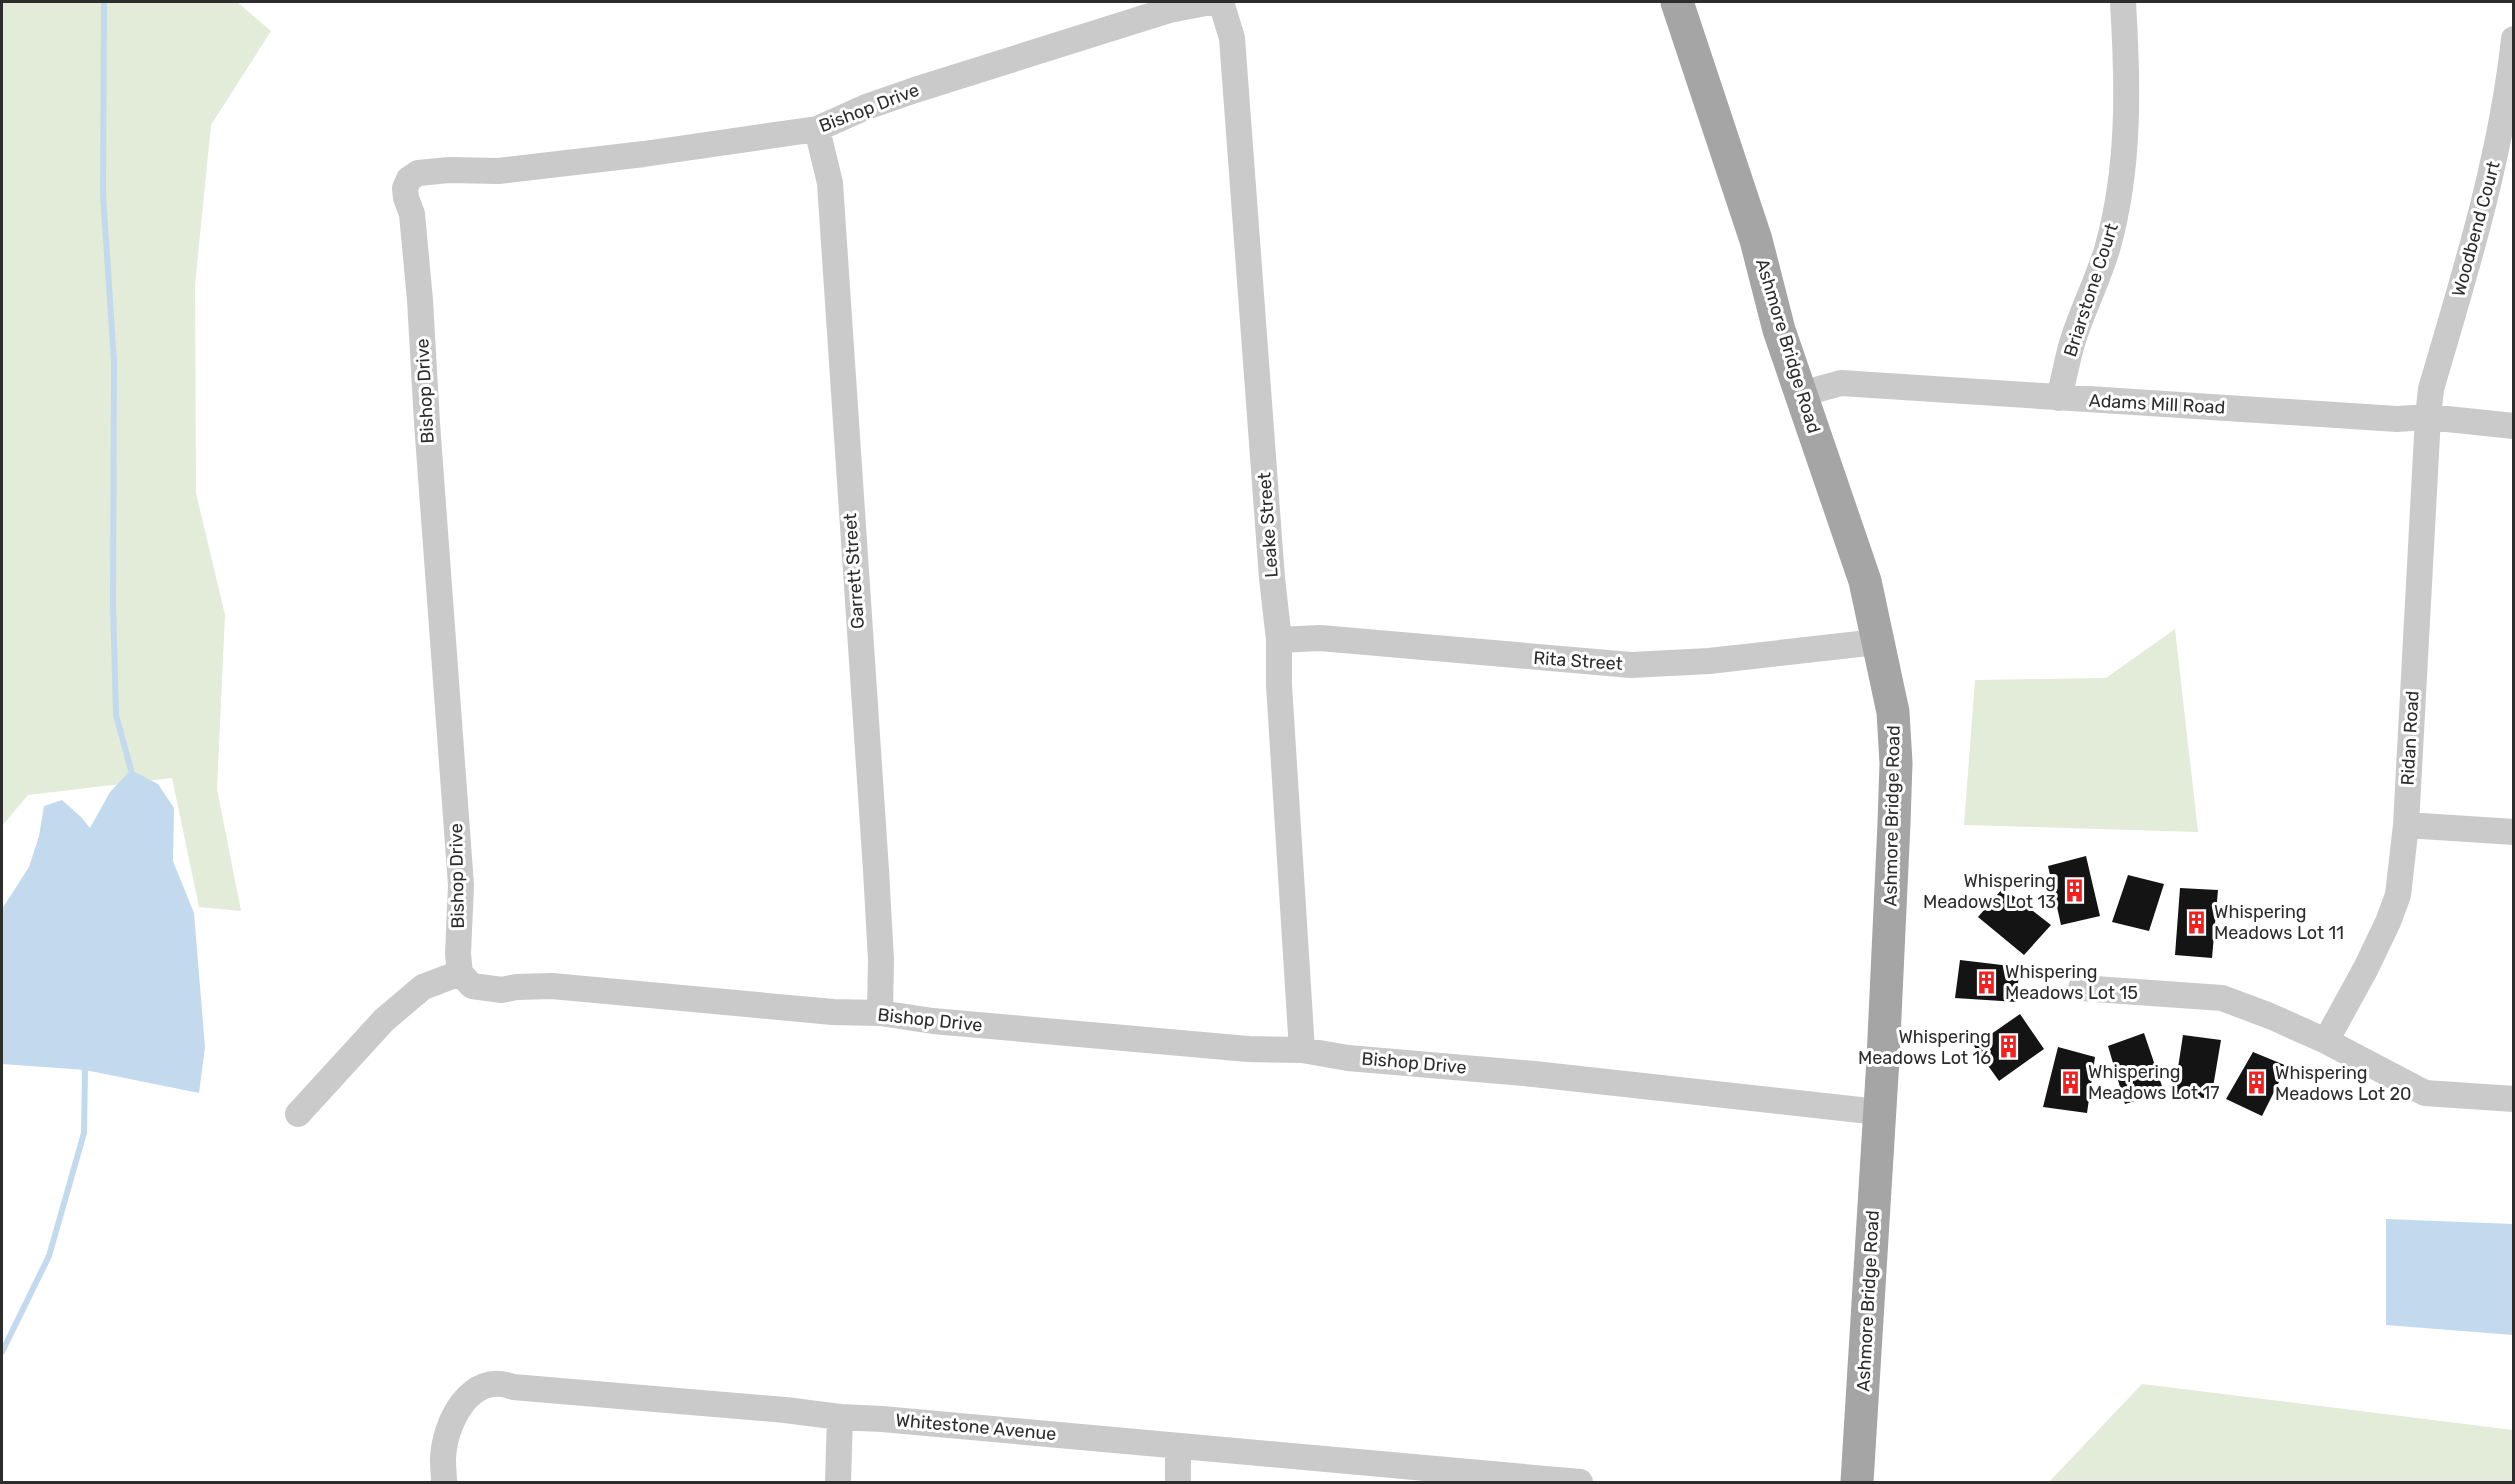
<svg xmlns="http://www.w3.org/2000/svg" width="2515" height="1484" viewBox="0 0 2515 1484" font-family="Rubik,sans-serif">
	<rect width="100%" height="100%" fill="#fff"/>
	<!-- green -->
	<path fill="#e2ecd9" d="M2,2H237L271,31L211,125L195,285L196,493L225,615L217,789L241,911L199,907L172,778L28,795L2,826Z
		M2175,629L2198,832L1964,825L1975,680L2106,678Z
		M2142,1384L2513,1430V1482H2049Z"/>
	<!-- water -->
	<path fill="#c3daee" d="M131,770L158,784L174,808L173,861L194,913L205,1047L199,1093L85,1070L2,1064V909L29,867L39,836L44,806L62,800L81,817L90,828L110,792Z
		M2386,1219L2513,1224V1335L2386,1325Z"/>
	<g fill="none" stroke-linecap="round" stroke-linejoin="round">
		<!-- stream -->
		<path stroke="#c3daee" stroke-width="6" d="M104,2L103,194L114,362L113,603L116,715L131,770
			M2,1352L49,1256L84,1133L85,1070"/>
	</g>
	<!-- building -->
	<path fill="#141414" d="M2086,856L2100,916L2061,925L2048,866Z
		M2128,875L2164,884L2149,931L2112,922Z
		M2003,888L2051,925L2024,955L1978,917Z
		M2180,888L2218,890L2212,958L2175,955Z
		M1960,960L2019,967L2017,1002L1955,998Z
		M2020,1014L2044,1049L1999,1081L1974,1046Z
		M2144,1033L2164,1092L2125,1104L2108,1046Z
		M2183,1035L2221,1040L2211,1099L2174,1094Z
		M2058,1047L2095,1057L2087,1113L2043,1107Z
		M2253,1052L2287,1066L2262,1116L2226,1099Z"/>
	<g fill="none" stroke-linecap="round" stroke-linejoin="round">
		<!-- minor -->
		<path stroke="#cacaca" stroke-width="26" d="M1211,2L1169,10L915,90L866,107L817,129L644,154L498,171L449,170L418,173L409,179L405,188L406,198L412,214L420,300L427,423L461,885L458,954L460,973L472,986L502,990L516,987L552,986L833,1012L880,1013L933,1021L1248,1049L1302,1050L1348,1058L1534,1074L1878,1112
			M1221,2L1232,38L1272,578L1279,640V685L1302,1050
			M817,129L830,183L876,870L881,960L880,1013
			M1801,394L1841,383L2397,419L2428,417L2514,426
			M2059,398C2064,379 2067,359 2073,340C2083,308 2099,278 2108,246C2130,166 2128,84 2123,2
			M1279,640L1320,638L1631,665L1709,661L1877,642
			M2406,825L2514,832
			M2081,988L2222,998L2270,1016L2326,1041L2425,1093L2514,1099
			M2326,1041L2366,968L2388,922L2398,895L2406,825L2428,417L2431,389C2465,273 2501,159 2514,39
			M298,1114L384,1020L423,987L460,973
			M444,1482C444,1475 443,1467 443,1459C444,1424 470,1370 513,1387L785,1410L840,1417L882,1419L1580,1482
			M838,1482L840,1417
			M1178,1482V1447"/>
		<!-- major -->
		<path stroke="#a5a5a5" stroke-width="33" d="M1677,2L1756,240L1779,330L1865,581L1893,712L1896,763L1894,823L1883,1059L1857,1482"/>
	</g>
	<!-- icons -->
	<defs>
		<symbol id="building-bare" viewBox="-9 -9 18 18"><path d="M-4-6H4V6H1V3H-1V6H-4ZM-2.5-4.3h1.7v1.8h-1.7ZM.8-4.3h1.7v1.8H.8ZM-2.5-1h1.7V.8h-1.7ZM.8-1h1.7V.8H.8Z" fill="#f32020" stroke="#fff" stroke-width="2.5" paint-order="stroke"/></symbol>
	</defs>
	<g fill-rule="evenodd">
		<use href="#building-bare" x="2058" y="874" width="33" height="33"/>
		<use href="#building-bare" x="2180" y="906" width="33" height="33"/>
		<use href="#building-bare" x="1970" y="966" width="33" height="33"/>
		<use href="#building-bare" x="1992" y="1030" width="33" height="33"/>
		<use href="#building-bare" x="2054" y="1066" width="33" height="33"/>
		<use href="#building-bare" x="2240" y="1066" width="33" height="33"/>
	</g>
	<g text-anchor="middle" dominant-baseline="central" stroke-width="6" stroke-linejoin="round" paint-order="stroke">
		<!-- street labels -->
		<g font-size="18" fill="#2d2d2d" stroke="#fff">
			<text transform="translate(869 108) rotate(-21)">Bishop Drive</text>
			<text transform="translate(2476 229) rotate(-75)">Woodbend Court</text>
			<text transform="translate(2091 290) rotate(-72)">Briarstone Court</text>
			<text transform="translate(1788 346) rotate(73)">Ashmore Bridge Road</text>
			<text transform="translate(425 391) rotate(-93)">Bishop Drive</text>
			<text transform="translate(2157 404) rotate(3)">Adams Mill Road</text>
			<text transform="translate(1268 525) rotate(-94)">Leake Street</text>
			<text transform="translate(854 571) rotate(-94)">Garrett Street</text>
			<text transform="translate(1578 661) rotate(4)">Rita Street</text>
			<text transform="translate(2410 738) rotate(-87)">Ridan Road</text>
			<text transform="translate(1892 816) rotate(-89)">Ashmore Bridge Road</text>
			<text transform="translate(457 876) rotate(-91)">Bishop Drive</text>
			<text transform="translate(930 1020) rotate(6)">Bishop Drive</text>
			<text transform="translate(1414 1063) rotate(5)">Bishop Drive</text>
			<text transform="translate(1868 1301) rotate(-87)">Ashmore Bridge Road</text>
			<text transform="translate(976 1427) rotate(5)">Whitestone Avenue</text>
		</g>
		<!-- poi labels -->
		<g font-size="18" fill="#2d2d2d" stroke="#fff" text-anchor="start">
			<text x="2056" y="881" text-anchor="end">Whispering<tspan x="2056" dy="21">Meadows Lot 13</tspan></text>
			<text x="2214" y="912">Whispering<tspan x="2214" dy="21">Meadows Lot 11</tspan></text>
			<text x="2005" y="972">Whispering<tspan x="2005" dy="21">Meadows Lot 15</tspan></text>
			<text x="1991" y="1037" text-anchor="end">Whispering<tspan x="1991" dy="21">Meadows Lot 16</tspan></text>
			<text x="2088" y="1072">Whispering<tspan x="2088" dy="21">Meadows Lot 17</tspan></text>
			<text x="2275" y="1073">Whispering<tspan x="2275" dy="21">Meadows Lot 20</tspan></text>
		</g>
	</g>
	<!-- border -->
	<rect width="2515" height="1484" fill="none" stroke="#2d2d2d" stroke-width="6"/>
</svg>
